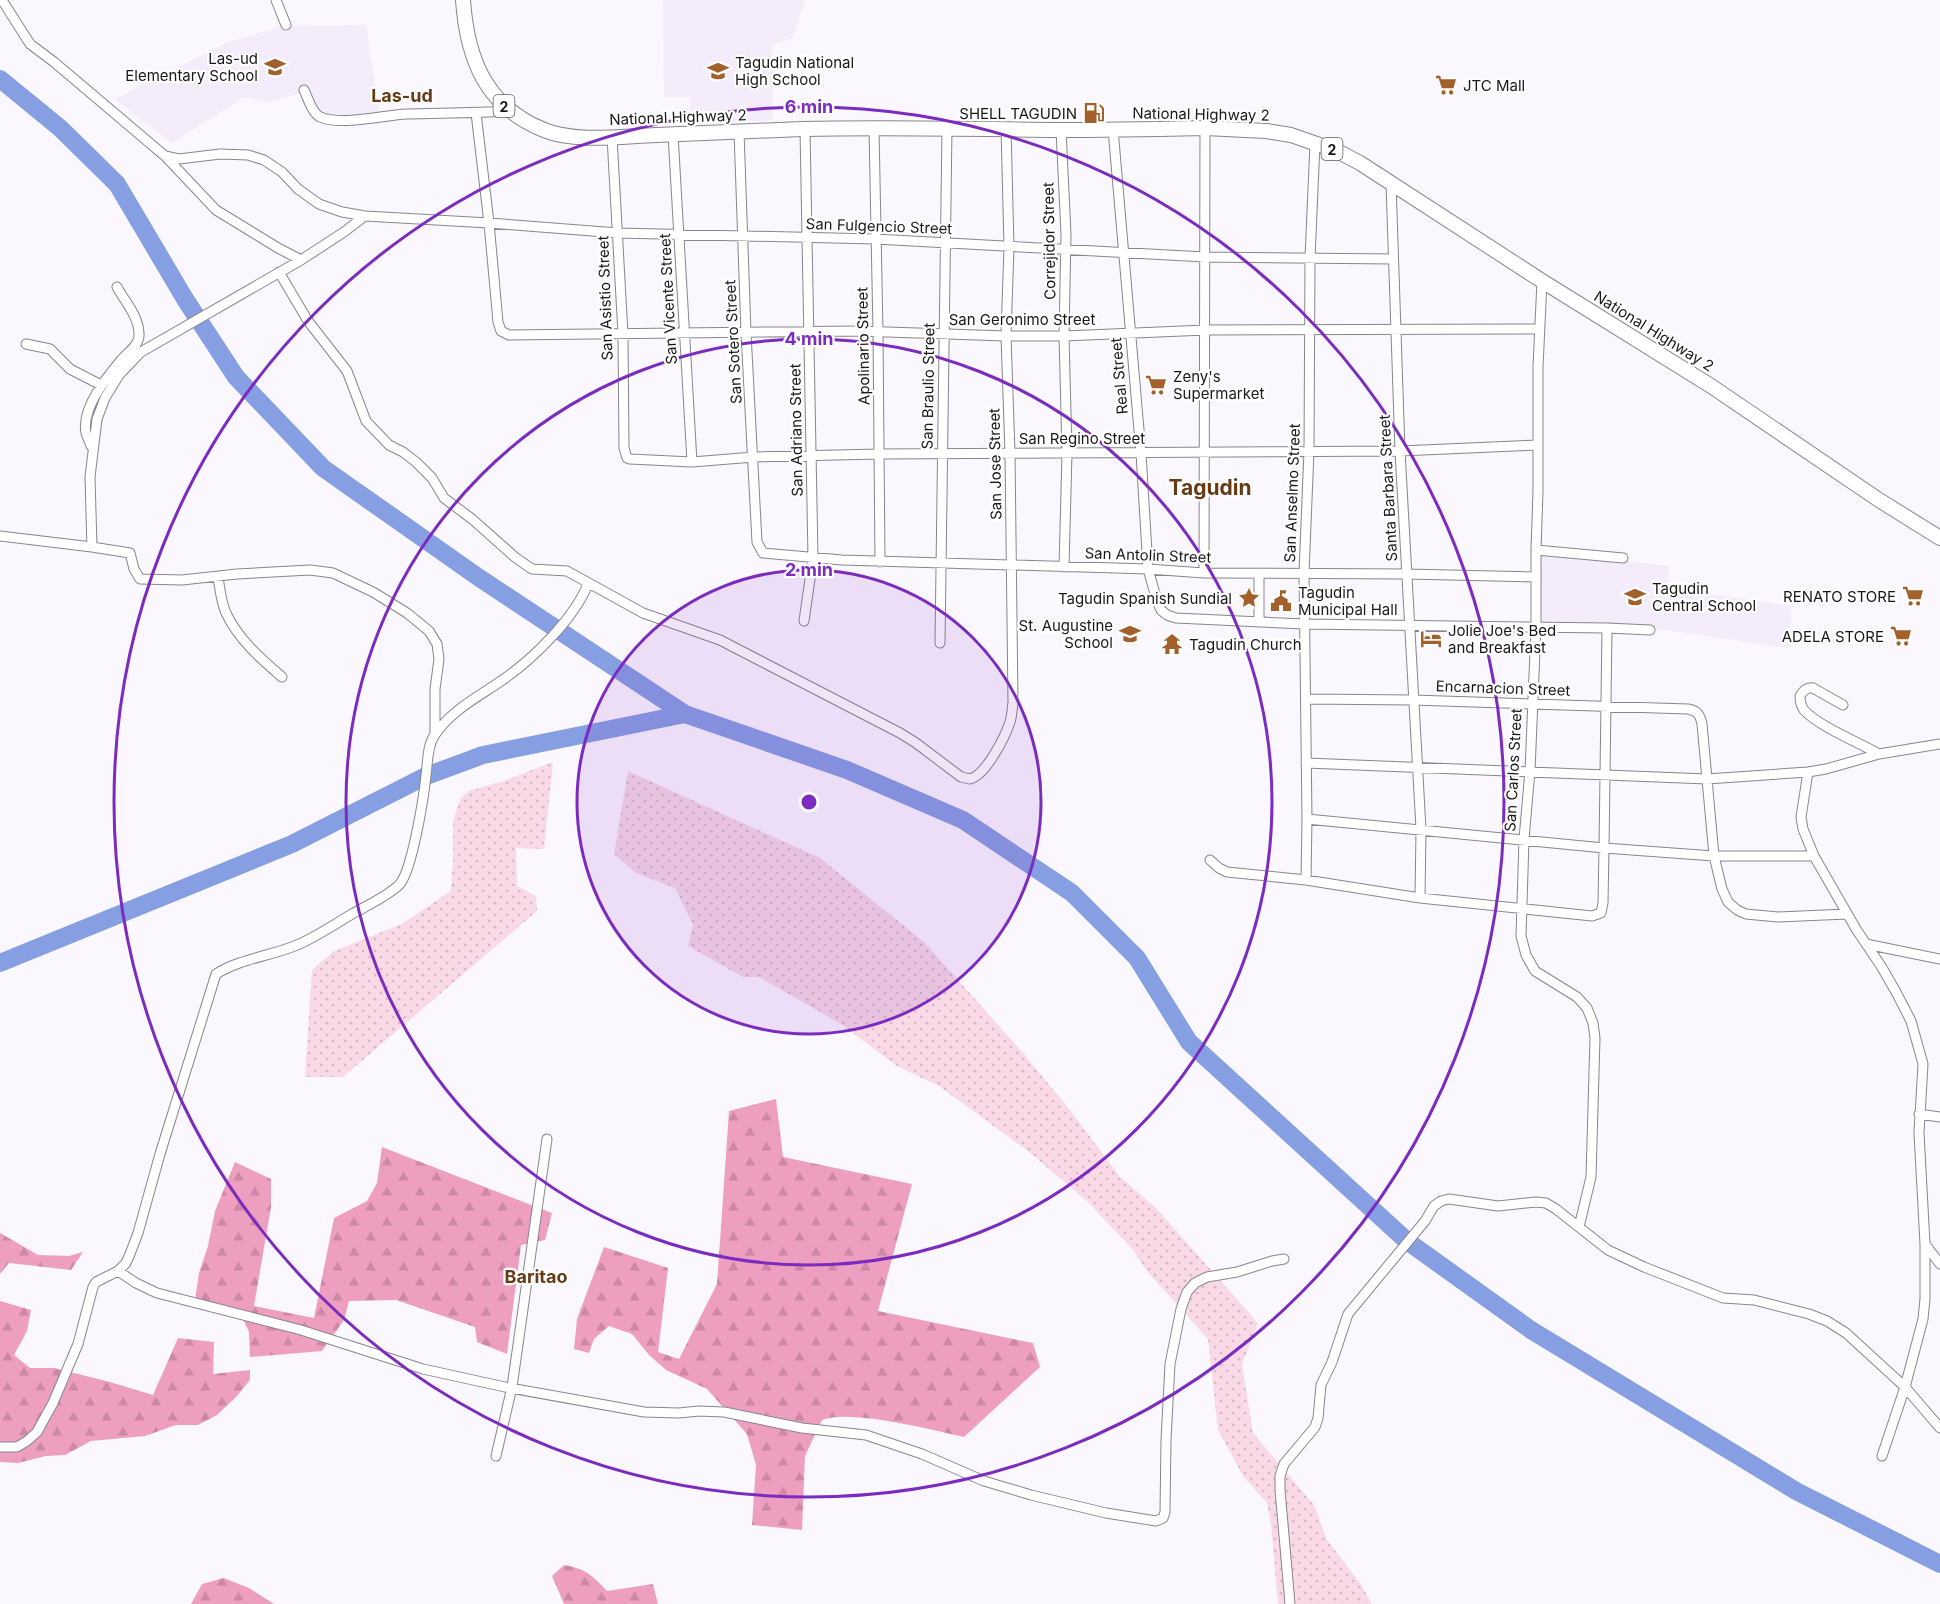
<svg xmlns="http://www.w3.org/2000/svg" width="1940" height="1604" viewBox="0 0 1940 1604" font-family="Inter,sans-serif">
	<defs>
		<pattern id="grass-dots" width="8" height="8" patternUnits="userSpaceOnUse" patternTransform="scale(1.5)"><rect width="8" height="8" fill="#f8d9e5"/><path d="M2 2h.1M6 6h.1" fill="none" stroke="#d4bac4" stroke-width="1.8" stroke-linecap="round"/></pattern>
		<pattern id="forest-firs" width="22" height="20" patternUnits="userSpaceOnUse" patternTransform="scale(1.5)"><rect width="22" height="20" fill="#ee9fc0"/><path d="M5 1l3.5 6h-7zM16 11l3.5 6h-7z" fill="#cc88a4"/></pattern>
	</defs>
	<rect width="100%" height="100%" fill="#fbf7fe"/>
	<!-- built -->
	<path fill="#f4ebfb" d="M663,0H805L793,38L772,45L773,120L691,125L690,97H664Z
		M366,25L379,113L348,117L317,115L307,91L269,102L245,97L171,143L115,99L226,43L282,26Z
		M1540,554L1574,555L1669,566L1668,588L1792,606L1789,648L1658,629L1539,623Z"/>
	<!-- grass -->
	<path fill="url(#grass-dots)" d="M553,762L544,849L516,848L517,886L536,896L537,911L343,1077H305L312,970L334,951L402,924L451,891L453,860V821L460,799L469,791L501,782Z
		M628,771L820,858L924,942L1017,1046L1070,1110L1120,1177L1156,1208L1258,1323L1242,1365L1253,1433L1314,1505L1327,1540L1360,1583L1372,1604H1278L1271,1524L1267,1503L1243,1476L1218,1430L1208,1339L1146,1270L1134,1251L1088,1202L1028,1151L939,1086L897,1066L841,1024L759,977H743L688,946L693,925L675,888L636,873L614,854Z"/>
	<!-- forest -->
	<path fill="url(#forest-firs)" d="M776,1099L783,1157L912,1184L878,1311L1033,1343L1040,1367L964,1437C931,1430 851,1409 822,1420L805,1456L802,1530L752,1525L756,1465L747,1434L707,1389L666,1370L649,1355L632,1334L609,1326L594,1339L589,1353L574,1349L577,1319L604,1247L668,1268L658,1352L679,1359L717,1284L729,1111Z
		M382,1147L552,1213L545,1240L521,1245L507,1354L477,1342L475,1327L396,1300L349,1301L344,1320L322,1351L250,1357L249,1332L242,1317L194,1307L199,1273L208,1246L215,1211L235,1162L271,1179V1207L254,1306L314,1318L334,1218L367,1201L377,1183Z
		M0,1233L38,1255L69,1256L83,1252L71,1270L9,1263L0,1274Z
		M0,1301L31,1310L27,1331L14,1355L30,1368H54L110,1382L153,1395L178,1338L214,1342L213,1374L250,1370V1380L236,1397L217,1415L198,1425H176L145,1436L91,1441L65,1455L46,1456L18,1463L0,1462Z
		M564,1565C586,1569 592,1575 607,1591L653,1584L658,1604H564L552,1576Z
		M224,1578L249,1588L274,1604H191L202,1584Z"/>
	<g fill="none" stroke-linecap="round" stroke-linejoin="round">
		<!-- river -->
		<path stroke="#869fe2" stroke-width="18" d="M0,79L60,128L117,184L185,299L236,377L323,468L478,577L685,714L847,770L963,820L1072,893L1137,958L1189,1042L1407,1241L1531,1330L1796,1491L1940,1564
			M0,963L292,844L426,776L483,755L685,714"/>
		<defs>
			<path id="minor" d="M2,0L30,44L54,62L165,156L179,159L220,154L248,155L264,160L282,172L298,189L319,204L342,212L365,216L489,223L618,233L875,239L1205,257L1393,259
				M276,0L286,25
				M304,90C308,98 312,113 320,117C341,126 384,115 407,114C441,113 475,113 508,111
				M476,113L489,223L498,322L501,331L509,335L858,331L1006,336H1064L1206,330L1539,329
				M874,129L878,332L880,562
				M1113,129L1141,453L1148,569L1157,601L1161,610L1167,615L1176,618L1304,624L1607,628L1650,630
				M1061,130L1066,234L1064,336L1067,453L1064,567
				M739,131L746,333L757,542L763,553L842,560L1148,569L1204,573L1407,574L1536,577
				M673,134L692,462
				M612,137L623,334L624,448L627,458L630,459L692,462L754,457L879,454L1400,451L1538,445
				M166,157L216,210L278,248L301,260
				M1391,183L1400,451L1421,829L1420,898
				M279,272L308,321L347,371L366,421L389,445L403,452L416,462L432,478L444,498L472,519L516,558L532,569L567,571L643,613L720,640L900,733L916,743L961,777L970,779C986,775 1005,737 1010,722C1012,716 1012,709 1013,703L1010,453L1006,336L1009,247L1006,128
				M1542,281L1538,367V491L1536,550V627L1530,771L1524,839L1521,936L1526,955L1535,971L1577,997L1587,1008L1593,1023L1595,1038L1591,1177L1579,1227
				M26,344L50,349L70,369L101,385
				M91,446C90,442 87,437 86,433C81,408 107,377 122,359C129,351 140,345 139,333C138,315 125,302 117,287
				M0,536L92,547L90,477L97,419L105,398L119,375L141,352L301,260L344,232L365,216
				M92,547L130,553L134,569L140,579L182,580L237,574L310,570L333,573L373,592L407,613L429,631L437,644L439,659L435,689V735
				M1536,550L1623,558
				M1204,573L1205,128
				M1259,573V622
				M218,577C220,589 221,602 226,613C238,639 261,659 282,677
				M804,621L813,558L805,129
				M940,643L947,128
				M1306,699L1413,700L1688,709C1698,711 1700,715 1702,724L1714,856L1722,889L1728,902L1737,910L1746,914L1778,917L1847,914
				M1843,705L1813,688C1807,687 1803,691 1800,696C1800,702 1801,706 1804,710C1818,726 1860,743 1879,754
				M1306,763L1707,779L1808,772L1826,769L1879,754L1940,744
				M1808,772L1801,817L1803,829L1814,856L1856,929L1881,966L1896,992L1911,1021L1923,1064L1919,1133L1925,1244V1299L1923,1319L1905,1387L1882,1456
				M1307,819L1604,848L1714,856H1814
				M1210,860L1219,868L1227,872L1306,880L1420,898L1592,916L1601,913L1603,903L1604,848L1607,628
				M1306,880L1307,819L1304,573L1309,451L1310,258L1315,143
				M1866,944L1940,959
				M1919,1114L1940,1117
				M1925,1244L1940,1264
				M118,1271L136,1283L157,1293L301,1330L423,1369L505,1387L644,1412L679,1413L699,1411L724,1412L802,1428L866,1435L922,1454L984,1481L1031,1495L1106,1513L1156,1521L1163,1518L1165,1512L1166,1440L1170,1364L1181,1309L1187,1292L1195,1283L1207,1277L1237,1272L1272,1261L1284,1259
				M0,1447H17L27,1441L37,1432L53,1403L78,1344L93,1287L96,1282L118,1271L126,1263L130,1254L138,1233L160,1154L216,974C239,959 271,956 297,945C316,937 335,924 352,914C368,905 386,897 399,885C412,872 424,796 426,775C428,762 427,747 434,736C450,711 478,697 501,681C532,660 574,619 588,584
				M496,1456L512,1387L547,1139
				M1290,1604L1280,1490V1476L1284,1464L1315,1427L1318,1418L1321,1385L1332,1362L1348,1314L1425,1221L1434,1206L1441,1201L1449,1199L1498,1206L1536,1202L1546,1203L1556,1209L1608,1250L1644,1267L1723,1298L1754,1300L1809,1314L1827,1321L1846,1333L1905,1387L1940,1428"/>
			<path id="highway" d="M463,0C467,59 486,107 544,130C575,143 623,136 656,135C705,133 753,131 802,129C888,127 974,129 1060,130C1109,130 1157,129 1205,128L1266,131L1291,135L1337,151L1360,163L1542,281L1711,386L1879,500L1940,538"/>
		</defs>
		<!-- minor casing -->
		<use href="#minor" stroke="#89858d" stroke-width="11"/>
		<!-- highway casing -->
		<use href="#highway" stroke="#89858d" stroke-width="16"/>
		<!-- minor -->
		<use href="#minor" stroke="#fff" stroke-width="9"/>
		<!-- highway -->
		<use href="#highway" stroke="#fff" stroke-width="14"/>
	</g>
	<!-- distance rings -->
	<circle cx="809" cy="802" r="232" fill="#7b2cbf" fill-opacity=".12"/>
	<g fill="none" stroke="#7b2cbf" stroke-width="3">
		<circle cx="809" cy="802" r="232"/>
		<circle cx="809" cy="802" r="463"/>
		<circle cx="809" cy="802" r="695"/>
	</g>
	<!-- icons -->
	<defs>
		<symbol id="school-bare" viewBox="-9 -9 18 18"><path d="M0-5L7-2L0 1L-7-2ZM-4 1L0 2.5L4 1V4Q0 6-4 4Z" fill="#a2612b" stroke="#fff" stroke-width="2.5" paint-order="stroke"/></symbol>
		<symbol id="supermarket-bare" viewBox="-9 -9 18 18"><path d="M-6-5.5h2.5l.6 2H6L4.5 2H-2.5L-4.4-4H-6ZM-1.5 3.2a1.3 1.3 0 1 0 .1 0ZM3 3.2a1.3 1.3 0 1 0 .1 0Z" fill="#a2612b" stroke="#fff" stroke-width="2.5" paint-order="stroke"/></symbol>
		<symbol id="fuel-bare" viewBox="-9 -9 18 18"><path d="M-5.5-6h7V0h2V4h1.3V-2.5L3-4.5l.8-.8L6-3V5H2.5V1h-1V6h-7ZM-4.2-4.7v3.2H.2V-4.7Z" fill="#a2612b" stroke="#fff" stroke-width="2.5" paint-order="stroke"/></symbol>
		<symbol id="sight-bare" viewBox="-9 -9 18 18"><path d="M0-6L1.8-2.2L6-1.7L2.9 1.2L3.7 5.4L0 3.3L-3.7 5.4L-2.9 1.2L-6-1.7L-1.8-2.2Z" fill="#a2612b" stroke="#fff" stroke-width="2.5" paint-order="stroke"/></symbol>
		<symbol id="civic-bare" viewBox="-9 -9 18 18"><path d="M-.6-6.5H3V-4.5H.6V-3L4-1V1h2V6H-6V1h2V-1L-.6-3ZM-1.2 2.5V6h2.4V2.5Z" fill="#a2612b" stroke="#fff" stroke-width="2.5" paint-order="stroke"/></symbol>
		<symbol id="hotel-bare" viewBox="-9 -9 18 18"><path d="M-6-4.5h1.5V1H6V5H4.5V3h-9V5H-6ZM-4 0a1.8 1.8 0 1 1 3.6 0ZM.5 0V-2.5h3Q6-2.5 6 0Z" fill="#a2612b" stroke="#fff" stroke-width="2.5" paint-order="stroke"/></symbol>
		<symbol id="temple-bare" viewBox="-9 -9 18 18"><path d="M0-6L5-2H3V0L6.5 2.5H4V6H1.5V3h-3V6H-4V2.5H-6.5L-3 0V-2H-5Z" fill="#a2612b" stroke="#fff" stroke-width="2.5" paint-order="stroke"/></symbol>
	</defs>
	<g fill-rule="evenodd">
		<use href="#school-bare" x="260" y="52" width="30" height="30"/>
		<use href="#school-bare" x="703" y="56" width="30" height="30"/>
		<use href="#supermarket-bare" x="1431" y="70" width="30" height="30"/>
		<use href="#fuel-bare" x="1079" y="98" width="30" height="30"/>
		<use href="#supermarket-bare" x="1141" y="370" width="30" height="30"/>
		<use href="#supermarket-bare" x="1898" y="581" width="30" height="30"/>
		<use href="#school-bare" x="1620" y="582" width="30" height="30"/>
		<use href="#sight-bare" x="1234" y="583" width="30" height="30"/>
		<use href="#civic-bare" x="1266" y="586" width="30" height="30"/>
		<use href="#school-bare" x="1115" y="619" width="30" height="30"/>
		<use href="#supermarket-bare" x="1886" y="621" width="30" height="30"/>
		<use href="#hotel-bare" x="1416" y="624" width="30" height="30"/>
		<use href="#temple-bare" x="1157" y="629" width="30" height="30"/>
	</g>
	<g text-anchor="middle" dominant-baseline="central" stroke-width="4.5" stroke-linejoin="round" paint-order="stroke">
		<!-- shield labels -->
		<g fill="#fff" stroke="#5e5d5f" stroke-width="1.5">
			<rect x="493.5" y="95" width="21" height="22" rx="4.5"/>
			<rect x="1321.5" y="138" width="21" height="22" rx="4.5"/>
		</g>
		<g font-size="14" font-weight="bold" fill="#19171a">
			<text x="504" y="106">2</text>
			<text x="1332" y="149">2</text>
		</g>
		<!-- poi labels -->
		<g font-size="15" fill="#19171a" stroke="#fff" text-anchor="start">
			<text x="258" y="58" text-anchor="end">Las-ud<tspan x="258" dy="17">Elementary School</tspan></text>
			<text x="735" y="62">Tagudin National<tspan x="735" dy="17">High School</tspan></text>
			<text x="1463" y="85">JTC Mall</text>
			<text x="1077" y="113" text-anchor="end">SHELL TAGUDIN</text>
			<text x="1173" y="376">Zeny's<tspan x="1173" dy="17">Supermarket</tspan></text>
			<text x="1652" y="588">Tagudin<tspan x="1652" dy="17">Central School</tspan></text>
			<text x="1298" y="592">Tagudin<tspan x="1298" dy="17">Municipal Hall</tspan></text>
			<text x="1896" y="596" text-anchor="end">RENATO STORE</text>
			<text x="1232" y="598" text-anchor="end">Tagudin Spanish Sundial</text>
			<text x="1113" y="625" text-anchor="end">St. Augustine<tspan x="1113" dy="17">School</tspan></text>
			<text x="1448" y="630">Jolie Joe's Bed<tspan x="1448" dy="17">and Breakfast</tspan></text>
			<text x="1884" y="636" text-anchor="end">ADELA STORE</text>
			<text x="1189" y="644">Tagudin Church</text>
		</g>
		<!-- street labels -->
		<g font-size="15" fill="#19171a" stroke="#fff">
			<text transform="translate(1201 114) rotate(1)">National Highway 2</text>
			<text transform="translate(678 117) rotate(-2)">National Highway 2</text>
			<text transform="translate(879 226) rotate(2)">San Fulgencio Street</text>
			<text transform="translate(1049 241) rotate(-91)">Correjidor Street</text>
			<text transform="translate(605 298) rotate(-92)">San Asistio Street</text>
			<text transform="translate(668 299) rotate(-93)">San Vicente Street</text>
			<text x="1022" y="319">San Geronimo Street</text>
			<text transform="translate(1654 331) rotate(32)">National Highway 2</text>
			<text transform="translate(733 342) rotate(-93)">San Sotero Street</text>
			<text transform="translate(863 346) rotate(-91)">Apolinario Street</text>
			<text transform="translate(1119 376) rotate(-95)">Real Street</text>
			<text transform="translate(928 386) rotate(-89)">San Braulio Street</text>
			<text transform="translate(796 430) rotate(-91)">San Adriano Street</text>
			<text x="1082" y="438">San Regino Street</text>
			<text transform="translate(995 464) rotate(-91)">San Jose Street</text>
			<text transform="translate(1388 488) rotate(-93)">Santa Barbara Street</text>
			<text transform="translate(1292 493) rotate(-88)">San Anselmo Street</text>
			<text transform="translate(1148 555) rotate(2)">San Antolin Street</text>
			<text transform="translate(1503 688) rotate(2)">Encarnacion Street</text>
			<text transform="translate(1513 770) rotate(-87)">San Carlos Street</text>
		</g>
		<!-- quarter labels -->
		<g font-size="18" font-weight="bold" fill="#663a15" stroke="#fff">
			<text x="402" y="95">Las-ud</text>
			<text x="536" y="1276">Baritao</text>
		</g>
		<!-- district labels -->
		<g font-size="21" font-weight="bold" fill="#663a15" stroke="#fff">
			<text x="1210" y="487">Tagudin</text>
		</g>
	</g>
	<circle cx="809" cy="802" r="9" fill="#7b2cbf" stroke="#fff" stroke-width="3"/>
	<g font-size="18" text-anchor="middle" font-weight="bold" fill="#7b2cbf" stroke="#fff" stroke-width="4.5" stroke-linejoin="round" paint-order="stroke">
		<text x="809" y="113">6 min</text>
		<text x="809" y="345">4 min</text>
		<text x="809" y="576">2 min</text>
	</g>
</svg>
